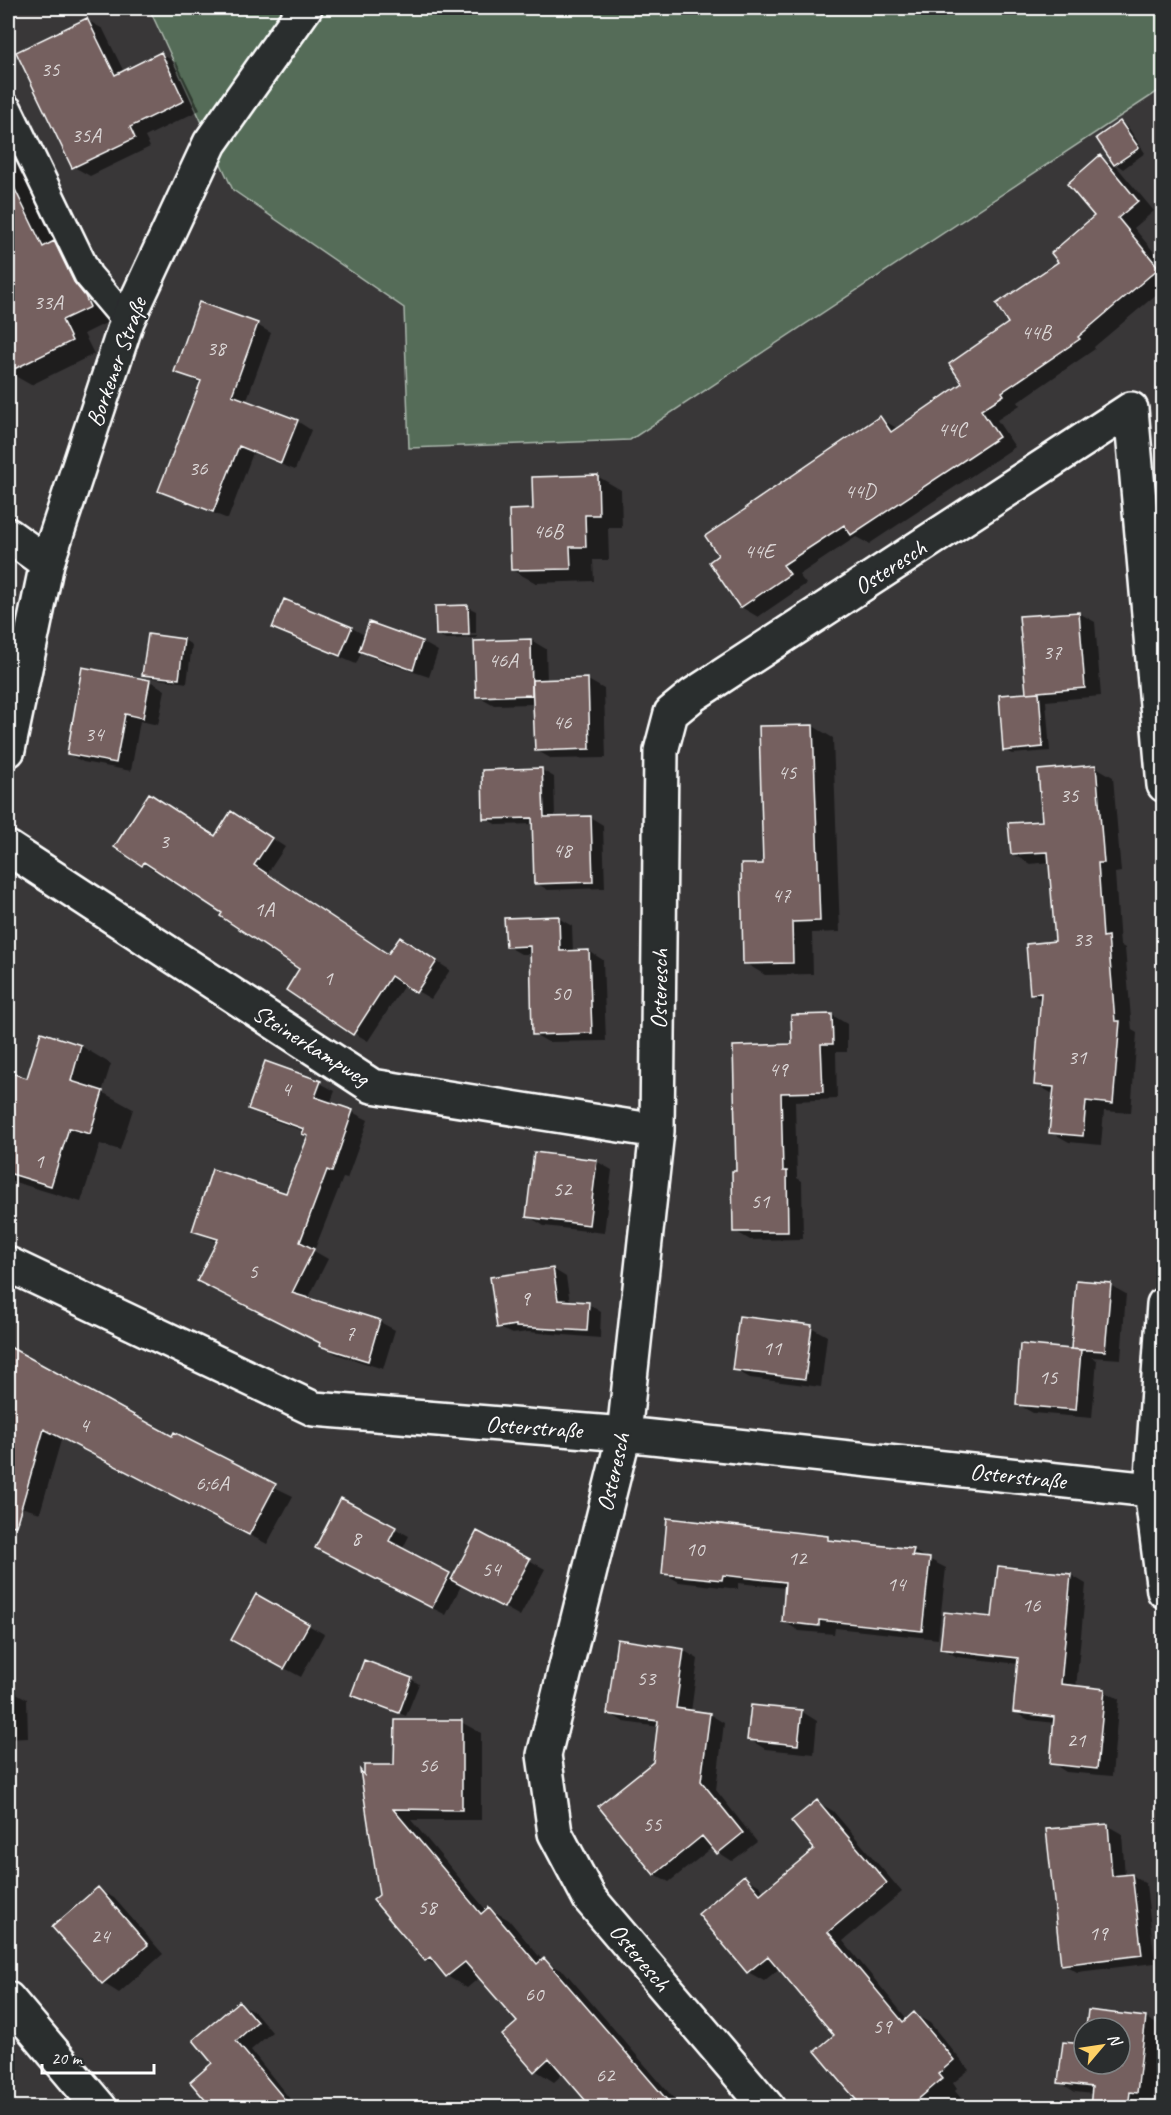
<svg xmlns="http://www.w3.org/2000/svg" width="1171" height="2115" viewBox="0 0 1171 2115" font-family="Caveat,sans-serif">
	<rect width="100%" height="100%" fill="#393738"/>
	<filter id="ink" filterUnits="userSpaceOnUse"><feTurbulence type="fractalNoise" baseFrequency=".0167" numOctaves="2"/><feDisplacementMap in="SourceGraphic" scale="12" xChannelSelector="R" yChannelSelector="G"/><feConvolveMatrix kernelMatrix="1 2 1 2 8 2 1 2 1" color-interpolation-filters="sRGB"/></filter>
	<g filter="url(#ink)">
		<!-- green -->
		<path fill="#556c58" stroke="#aab6ac" stroke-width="1.5" d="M149,8H1163V88L630,440L409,448L404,308L233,190Z"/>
		<!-- shadow -->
		<path fill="#0007" fill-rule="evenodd" d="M87,20L103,29L124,72L161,54L177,63L200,110L145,137L150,147L90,176L74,167Z
			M1120,123L1128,127L1145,153L1123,169L1116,164L1098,138Z
			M8,140L23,173L30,177L43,204L38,206L58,245L77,256L112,320L84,334L94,354L31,385L8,372Z
			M1100,157L1117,167L1154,211L1134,228L1164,264V288L1094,347L1095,349L1018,402L1020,405L997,420L1015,447L869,544L856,537L799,575L806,584L758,617L741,607L880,418L898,429L964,383L1096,217Z
			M257,325L271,333L246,402L297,421L311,430L295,470L253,453L228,519L174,498L160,490L201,384L176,371Z
			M597,476L621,490L622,528H608L609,560H593L594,581L536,583L512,570L534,511Z
			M285,601L352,628L366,636L422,642L438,651L429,677L377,660L362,651L356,664L290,636L274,627Z
			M468,607L476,611V633L443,634V637L477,636V638L446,639L438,635Z
			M1079,613L1095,622L1101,696L1046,701L1050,751L1012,754L1004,750L1031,694L1027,692Z
			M149,636L184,640L192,645L187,683L152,678L144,674Z
			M531,640L546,649L547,681L588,680L604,689L606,758L552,759L536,750L535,704L494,705L478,696Z
			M150,681L165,690L158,725L140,721L131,771L83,762L68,754Z
			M813,726L833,738L840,932L812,933L813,974L765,975L745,963L764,865Z
			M1096,767L1113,777L1121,872L1115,873L1120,945L1125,948L1132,1030L1137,1033L1131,1113L1104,1111L1101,1145L1069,1142L1051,1132L1055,1095L1035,1084L1042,1000L1031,993L1057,942L1050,862L1030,864L1012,854Z
			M542,770L554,777L555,818L590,817L603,825L605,888L548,890L536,883L534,824L497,825L485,818ZM541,775H544L545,825H542Z
			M245,821L285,847L267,874L389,956L414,947L450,970L431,999L405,984L368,1041L354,1033L301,969L224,913L158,869L156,872L116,846L216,837Z
			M558,918L572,926L573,952L589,951L603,960L606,1041L548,1042L534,1034L532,954H521L507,946Z
			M832,1015L847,1024V1052H836L837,1099L795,1101L797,1178L802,1181L803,1239L750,1240L735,1231L738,1173L793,1046Z
			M42,1034L81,1046L111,1064L102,1092L133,1109L120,1150L100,1144L81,1202L8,1180V1073L28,1080Z
			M320,1083L335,1091L330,1104L352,1112L368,1120L347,1179L343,1178L314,1251L328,1259L308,1299L380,1322L395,1330L383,1369L336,1354L321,1345L322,1343L218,1242L194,1231L287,1195L310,1137L304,1131L264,1117L249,1108Z
			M596,1161L612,1170L604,1233L544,1226L528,1216Z
			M553,1269L566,1277L570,1302L588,1304L601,1312L600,1338L528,1332L512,1334L498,1327Z
			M1110,1285L1126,1294L1121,1359L1091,1357L1097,1360L1092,1418L1033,1413L1017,1404L1078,1351L1072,1348Z
			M811,1327L827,1336L821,1387L750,1378L734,1369Z
			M8,1348L173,1438L293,1496L267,1544L62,1437L40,1513L8,1503Z
			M342,1500L409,1536L402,1550L454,1577L529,1560L545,1569L520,1616L462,1584L446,1615L331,1556Z
			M828,1538L836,1543L913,1551L946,1568L938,1639L835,1628L834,1634L799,1631L783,1621L786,1588L738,1583V1589L679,1582L663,1573Z
			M999,1567L1071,1575L1086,1584L1076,1688L1104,1691L1119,1699L1112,1776L1066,1772L1052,1763L1055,1723L1029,1720L1014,1712L1019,1664L957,1657L942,1648L994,1619Z
			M256,1596L324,1634L301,1677L249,1649Z
			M683,1650L698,1659L691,1712L709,1714L724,1723L716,1790L757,1842L732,1861L718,1852L713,1847L669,1882L655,1874L654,1763L659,1727L624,1722L609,1713Z
			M411,1679L419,1684L406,1716L352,1694Z
			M8,1690H11L27,1699L28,1738L8,1739Z
			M801,1711L817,1721L814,1754L765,1749L749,1739Z
			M461,1722L481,1733V1820H411L487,1911L490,1909L509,1920L543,1961L564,1971L682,2108H594L564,2073L554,2082L535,2070L519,2022L480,1977L467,1988L447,1976L441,1968L426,1960L381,1895L362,1773L366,1775L396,1767Z
			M817,1802L833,1811L902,1892L843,1941L908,2020L914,2014L930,2023L969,2070L953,2083L957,2089L955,2091L969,2108H865L836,2035L780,1968L764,1981L748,1972L744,1877L760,1886L764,1892L816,1849Z
			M1108,1826L1122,1834L1125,1876L1132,1875L1146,1884L1155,1963L1077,1972L1063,1964Z
			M98,1889L114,1898L163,1954L119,1993L103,1983L54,1928Z
			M239,2003L255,2012L272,2032L251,2050L297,2108H214V2064Z
			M1090,2012L1146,2018L1162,2027L1153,2101L1146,2100L1145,2108H1091L1093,2094L1075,2092L1059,2082L1084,2045V2064H1120V2028H1088Z"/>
		<!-- building -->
		<path fill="#74605e" stroke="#fff" stroke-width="1.5" d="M87,18L115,75L161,52L184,101L130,127L135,138L72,168L16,52Z
			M1120,121L1139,148L1114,165L1096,138Z
			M1100,155L1138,201L1118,218L1159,268L1078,337L1080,339L1002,392L1004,395L981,410L999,437L851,535L844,525L783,565L790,574L740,608L709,562L718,555L705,536L747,508L746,507L880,416L891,432L962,383L949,364L1008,323L996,304L1058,262L1051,253L1094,216L1067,184Z
			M8,175L43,247L54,241L74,282L85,296L90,307L62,320L72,341L8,372Z
			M199,302L258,323L232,395L298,420L281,463L239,446L213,512L158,491L201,381L174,372Z
			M598,475L599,515H585L586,547H570L571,569L511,570L509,510L533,509L532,477Z
			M284,599L352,627L340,656L272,628Z
			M468,605L469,635H436L435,606Z
			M1079,612L1085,688L1026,693L1019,616Z
			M369,622L422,641L413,670L359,651Z
			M148,634L184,639L179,679L142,675Z
			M531,639L532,695L476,697L474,641Z
			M82,667L150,680L143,718L125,714L116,763L67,754Z
			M588,678L590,749L535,751L532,680Z
			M1039,692L1043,747L1003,751L999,695Z
			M813,725L820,921L792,922L793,963L743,964L741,864H763L759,726Z
			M1096,765L1104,863H1098L1103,937L1108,936L1115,1021H1120L1113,1104L1086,1101L1083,1136L1049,1133L1054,1087L1034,1085L1041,993L1030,994L1026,944L1055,941L1048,852L1011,854L1008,823L1042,821L1038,770Z
			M542,768L544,817L591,816L593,882L534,884L532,818L483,819L482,770Z
			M149,793L215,836L231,811L272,838L254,865L388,954L400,937L437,961L416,993L391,976L353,1035L286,990L299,969L220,916L222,913L144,862L142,866L114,847Z
			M559,916L560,951L589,950L592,1033L532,1035L530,946L506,947L504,918Z
			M832,1014L833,1044H821L823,1092L781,1093L783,1171H787L788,1232H733L732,1171H736L733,1046L792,1044L791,1015Z
			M41,1032L81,1045L71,1081L103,1091L90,1134L69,1128L51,1186L8,1173V1072L27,1078Z
			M265,1061L321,1081L315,1097L353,1110L332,1172L327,1170L300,1242L314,1249L292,1293L380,1320L368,1361L319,1346L320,1343L197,1281L218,1239L192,1231L212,1169L286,1193L308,1136L302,1134L304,1129L248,1109Z
			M534,1152L597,1160L589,1225L526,1217Z
			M553,1268L558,1300L589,1302L587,1331L516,1327V1325L497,1328L490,1277Z
			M1076,1280L1111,1283L1105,1351L1071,1349Z
			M739,1316L812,1325L805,1379L732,1370Z
			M1020,1344L1081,1350L1076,1410L1016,1405Z
			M8,1346L172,1436L174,1432L276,1484L249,1535L44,1429L16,1526L8,1525Z
			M341,1498L396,1527L389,1541L450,1573L432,1608L315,1548Z
			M667,1518L828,1536V1540L914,1549L912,1556L930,1558L922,1631L819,1620V1626L782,1622L785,1582L723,1575L722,1580L662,1574Z
			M477,1531L530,1559L504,1608L451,1580Z
			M998,1566L1071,1574L1061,1684L1105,1689L1097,1769L1050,1764L1054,1717L1013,1712L1018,1658L940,1649L944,1612L992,1617Z
			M256,1594L309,1624L284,1669L231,1640Z
			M617,1639L684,1649L676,1708L710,1713L701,1781L743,1833L717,1854L702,1836L654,1875L598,1806L653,1762L658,1721L607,1714Z
			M364,1660L412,1678L399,1713L351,1695Z
			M751,1705L802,1710L798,1745L747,1740Z
			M395,1720H462V1810L393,1809L481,1914L489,1907L537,1964L544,1958L674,2108H592L549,2058L534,2072L502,2035L517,2022L465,1962L446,1977L430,1957L425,1961L373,1900L379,1895L360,1770L364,1775V1765H394Z
			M817,1800L887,1883L828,1932L903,2022L914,2012L954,2060L938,2074L942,2079L908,2108H863L815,2051L834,2035L768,1956L747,1973L698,1914L744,1875L760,1894L814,1849L791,1821Z
			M1108,1824L1112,1876L1132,1874L1142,1955L1061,1965L1046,1829Z
			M98,1887L148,1945L102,1984L52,1927Z
			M239,2001L257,2022L236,2041L292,2108H212L190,2082L212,2063L193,2040Z
			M1088,2010L1146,2017L1137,2093L1130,2092L1128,2108H1090L1092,2087L1058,2083L1063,2042L1084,2044V2064H1120V2028H1086Z"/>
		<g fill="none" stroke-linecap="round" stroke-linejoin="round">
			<defs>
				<path id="pedestrian" d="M8,109L88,275L127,321"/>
				<path id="minor" d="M8,535L47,563
					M8,750L47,563L127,321L210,143L305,8
					M8,848L372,1086L657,1131
					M8,1264L314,1409L624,1434L1151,1490L1164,1488
					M1164,1304L1151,1490L1164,1591
					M8,1999L100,2108
					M768,2108L590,1899L555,1833L544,1755L624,1434L657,1131L661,751L671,713L693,695L1131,409L1164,785"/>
			</defs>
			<!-- pedestrian casing -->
			<use href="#pedestrian" stroke="#fff" stroke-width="32"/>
			<!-- minor casing -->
			<use href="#minor" stroke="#fff" stroke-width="38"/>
			<!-- pedestrian -->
			<use href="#pedestrian" stroke="#2a2d2e" stroke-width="27"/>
			<!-- minor -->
			<use href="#minor" stroke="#2a2d2e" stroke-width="33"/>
		</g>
	</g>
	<g text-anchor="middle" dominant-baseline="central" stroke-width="4.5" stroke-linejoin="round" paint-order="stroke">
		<!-- number labels -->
		<g font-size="21" fill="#dcd7d7">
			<text x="50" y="69">35</text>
			<text x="86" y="135">35A</text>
			<text x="48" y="302">33A</text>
			<text x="1036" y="332">44B</text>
			<text x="216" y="348">38</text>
			<text x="952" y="429">44C</text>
			<text x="198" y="468">36</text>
			<text x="860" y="491">44D</text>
			<text x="548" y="531">46B</text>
			<text x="759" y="551">44E</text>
			<text x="1052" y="652">37</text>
			<text x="503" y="660">46A</text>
			<text x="562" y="722">46</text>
			<text x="94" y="734">34</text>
			<text x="787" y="772">45</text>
			<text x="1069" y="795">35</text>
			<text x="164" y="841">3</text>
			<text x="562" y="850">48</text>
			<text x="781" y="895">47</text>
			<text x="264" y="909">1A</text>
			<text x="1082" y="939">33</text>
			<text x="328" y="978">1</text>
			<text x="561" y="993">50</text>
			<text x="1077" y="1057">31</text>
			<text x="778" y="1069">49</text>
			<text x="286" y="1089">4</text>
			<text x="39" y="1161">1</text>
			<text x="562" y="1189">52</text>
			<text x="760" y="1201">51</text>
			<text x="253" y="1271">5</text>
			<text x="525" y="1298">9</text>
			<text x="350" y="1333">7</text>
			<text x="772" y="1348">11</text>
			<text x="1048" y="1377">15</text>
			<text x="84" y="1425">4</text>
			<text x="212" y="1483">6;6A</text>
			<text x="356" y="1538">8</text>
			<text x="695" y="1549">10</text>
			<text x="797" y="1558">12</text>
			<text x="491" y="1569">54</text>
			<text x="896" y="1584">14</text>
			<text x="1031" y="1605">16</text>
			<text x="646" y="1678">53</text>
			<text x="1076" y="1740">21</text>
			<text x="428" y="1765">56</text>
			<text x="652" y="1824">55</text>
			<text x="427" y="1907">58</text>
			<text x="1098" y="1933">19</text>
			<text x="100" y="1936">24</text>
			<text x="534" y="1994">60</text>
			<text x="882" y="2026">59</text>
			<text x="605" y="2075">62</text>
		</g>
		<!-- street labels -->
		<g font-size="24" fill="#fff" stroke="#2a2d2e">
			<text transform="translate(116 362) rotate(-70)">Borkener Straße</text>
			<text transform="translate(890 567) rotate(-33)">Osteresch</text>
			<text transform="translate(659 989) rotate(-89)">Osteresch</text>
			<text transform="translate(311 1045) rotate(32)">Steinerkampweg</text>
			<text transform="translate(534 1427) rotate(4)">Osterstraße</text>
			<text transform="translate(613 1472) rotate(-77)">Osteresch</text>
			<text transform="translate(1018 1476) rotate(6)">Osterstraße</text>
			<text transform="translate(640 1957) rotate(50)">Osteresch</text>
		</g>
	</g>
	<!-- margin -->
	<rect width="1171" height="2115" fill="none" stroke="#2a2d2e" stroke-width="30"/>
	<rect x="15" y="15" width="1141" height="2085" fill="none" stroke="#fff" stroke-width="2" filter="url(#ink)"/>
	<!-- north arrow -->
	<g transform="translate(1102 2046) rotate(61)"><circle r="28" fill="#2a2d2e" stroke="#7f8182" stroke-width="1.5"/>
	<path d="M0-4.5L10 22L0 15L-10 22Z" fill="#ffd166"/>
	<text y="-9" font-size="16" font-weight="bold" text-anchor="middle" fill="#ffffff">N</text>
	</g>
	<!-- scale -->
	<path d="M42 2064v9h112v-9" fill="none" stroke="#ffffff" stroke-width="3"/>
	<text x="51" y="2064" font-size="18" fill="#ffffff" stroke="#2a2d2e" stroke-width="4.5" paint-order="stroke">20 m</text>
</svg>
